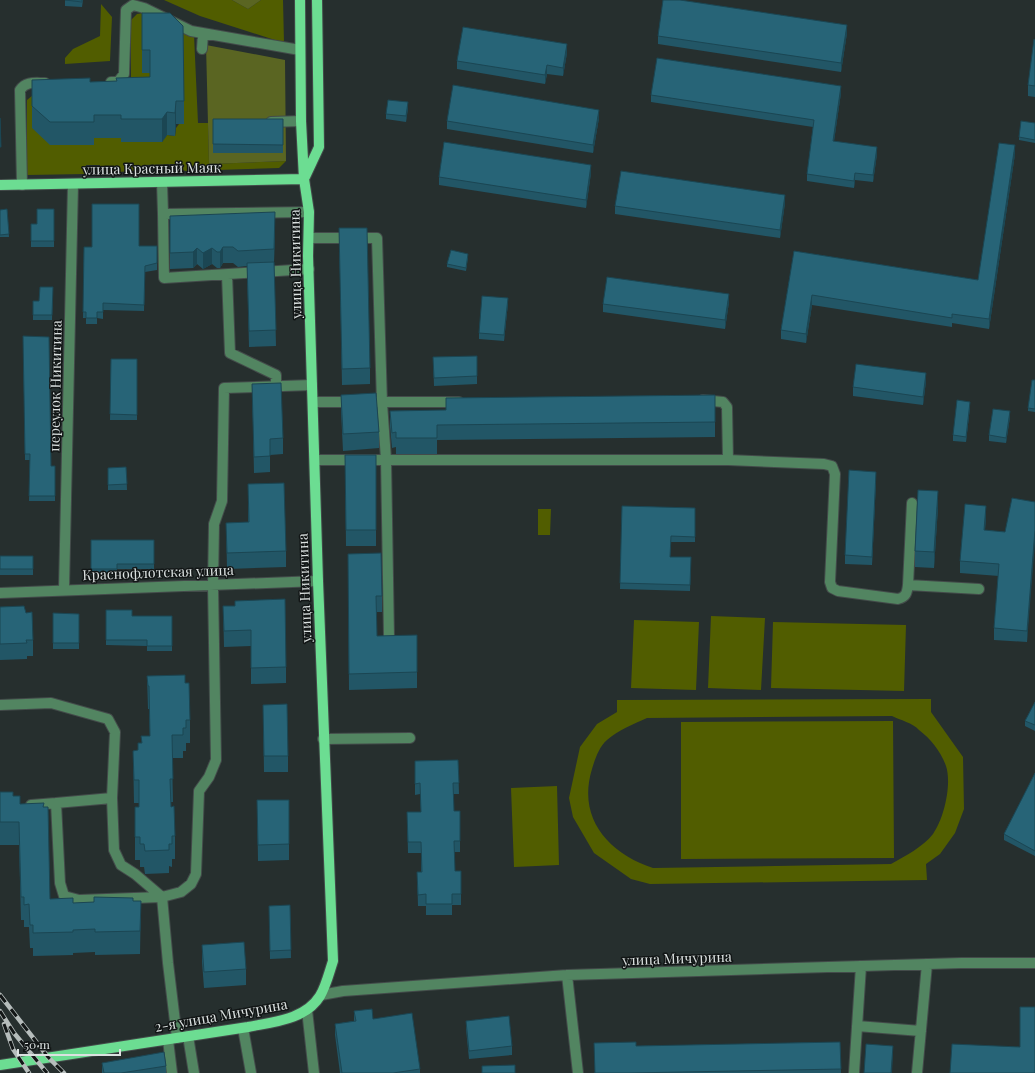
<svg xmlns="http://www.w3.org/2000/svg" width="1035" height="1073" viewBox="0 0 1035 1073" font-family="'Playfair Display',serif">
	<rect width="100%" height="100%" fill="#262f2e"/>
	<!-- green -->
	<path fill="#515d00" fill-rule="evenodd" d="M164,0H232L248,9L261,0H283L284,43L200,16Z
		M101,4L112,17L110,61L65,64V58L73,49L100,36Z
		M143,13L194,35L198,123H208L209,164L286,161L279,168L185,171L174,164L143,165L133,171L101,173L100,165H86V174L27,175V100L33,95L131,90V20L137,14ZM142,36L184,124H179L176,128L175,136L167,135L162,142H121V138H94L150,86V73H142Z
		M538,509H551L550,535H538Z
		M711,616L765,618L761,690L708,688Z
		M634,620L699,622L696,690L631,688Z
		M773,622L906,625L904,691L771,688Z
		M931,699V712L963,757L964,809L955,833L940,854L926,864L927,880L650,884L631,879L594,853L573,817L569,798L580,747L597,724L617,712V700ZM892,716C900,720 913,723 919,730C931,739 941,752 946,766C952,784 944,819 933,834C923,847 905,856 891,864L653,868C608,853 577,818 592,769C595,759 599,747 607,740C618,730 634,724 647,718Z
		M893,721L894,858L681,859V722Z
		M557,786L559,865L514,867L511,788Z"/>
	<!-- forest -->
	<path fill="#5a6522" d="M232,0H261L248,9Z
		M206,45L285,60L286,161L209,164Z"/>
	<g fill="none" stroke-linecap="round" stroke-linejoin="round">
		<defs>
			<path id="minor" d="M202,49L203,33
				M111,82H118L124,74L126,10L133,5L144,8L191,31L300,50
				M271,122L301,121
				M162,182L163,214L309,212
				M22,185L20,90C26,81 35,83 45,83
				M163,214L164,278L309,269
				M309,238H377L382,403L386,459L389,638
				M227,275L230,353L276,375V386
				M703,400L723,402L727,407L728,460
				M313,402H459
				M315,460H728L824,464L832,466L835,474L830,582L832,588L838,591L898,599C906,597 907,593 908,585L979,589
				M908,585L912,503
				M64,589L73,184
				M0,593L318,581
				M0,705L51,703L108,719L115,732L112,798L114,850L121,865L135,874L162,897
				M323,739L410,738
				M56,803L112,798
				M31,805L56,803L60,883L64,896L79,900L162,897L181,892L191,884L196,874L199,791L209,777L216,760L213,585L214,524L222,501L224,388L312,385
				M162,897L168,963L177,1038
				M567,975L578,1073
				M321,995L343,991L567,975L961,963H1035
				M307,1010L314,1073
				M857,1026L921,1031
				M243,1028L251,1073
				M188,1036L194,1073
				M168,1040L172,1073
				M854,1073L861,966
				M917,1073L927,964"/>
			<path id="major" d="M305,177L319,147L317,0
				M0,185L304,179
				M0,1065L248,1027C273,1022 305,1020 320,996C326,986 329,973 333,961L318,581L308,256L309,212L304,179L301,121L300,0"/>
		</defs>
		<!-- minor casing -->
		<use href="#minor" stroke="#434b4a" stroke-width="12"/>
		<!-- major casing -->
		<use href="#major" stroke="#434b4a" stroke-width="12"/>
		<!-- minor -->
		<use href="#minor" stroke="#528561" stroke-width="10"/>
		<!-- major -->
		<use href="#major" stroke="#6cdd92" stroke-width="10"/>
		<defs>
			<path id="rail" d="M0,995L48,1057L64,1073
				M0,1011L14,1033L47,1073
				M4,1024L13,1049L29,1073"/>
		</defs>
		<!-- rail casing -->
		<use href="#rail" stroke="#b6bdbc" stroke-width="4.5"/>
		<!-- rail -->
		<use href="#rail" stroke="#121616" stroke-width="3" stroke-dasharray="9" stroke-linecap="butt"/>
	</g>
	<!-- wall -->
	<path fill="#225666" d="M65,0H83L82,7L65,6Z
		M142,13L184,101V124H176L175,136L167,135L162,142H121V138H94V145H50L32,128V80L90,82L116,81L150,77V73H142Z
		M847,33L841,72L658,44V36Z
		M1035,40V97L1028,96V85Z
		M567,53L563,76L547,74L545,84L457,69V61Z
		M841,93L834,141L877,154L873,182L855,180L854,188L807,181V174L813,127L651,102V95Z
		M408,108L406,122L386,119V114Z
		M599,118L593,153L447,129V121Z
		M213,119H283V153H213Z
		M1035,123V143L1019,140V137Z
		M1015,154L989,329L952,323V327L812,305L806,343L781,339V330L794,251L978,280Z
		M591,173L586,208L439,185V177Z
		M785,203L780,238L615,214V206Z
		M7,209L9,237H0V210Z
		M54,209V247H31V224H37Z
		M170,216L275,228L274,262L276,346L249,347L247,266L238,267L233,263H223L220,268H217L212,264L203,269L197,264L193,268L170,269Z
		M339,228L370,368V384L342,385Z
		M157,246V270L145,272L144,311L103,310V319L97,318V324H86V318H83L84,247Z
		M468,257L466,271L447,267V264Z
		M53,287L52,320H33V301H39Z
		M729,302L725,329L603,312V304Z
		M508,303L504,341L479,339V333Z
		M23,336L51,466H55V501H29L30,460H25Z
		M433,357L477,376V384L434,386Z
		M111,359H137V420H110Z
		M1035,380V412L1028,411V408Z
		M926,381L923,405L853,396V387Z
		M252,384L283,438V454L270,455V472L254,473Z
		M341,395L379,432V448L343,451L341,411Z
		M715,395V437L437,440V454H396V447L392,448L390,426V411L446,410Z
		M970,407L966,442L953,441V435Z
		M1010,417L1006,443L989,441V435Z
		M345,455H376V546H346Z
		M126,467L127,490H108V468Z
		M876,480L872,565L845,564V555Z
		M248,484L286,551V567L227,569L226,523L248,522Z
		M1035,502L1027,642L994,640V628L999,576L960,573V561L986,517L985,530L1005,532Z
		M622,506L695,508V542H671L670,557H691L690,591L620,589Z
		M938,507L934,568L915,567V551Z
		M91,540H154V569H117V575H91Z
		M348,554L382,596V612H377V636L417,672V688L349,690Z
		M0,556H33V575H0Z
		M223,606H235L286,667V683L251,684V646L224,647Z
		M0,607L33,640V656H27V659L0,660Z
		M106,610L132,616H172V651H147V646L106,645Z
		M53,613L79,614V649H53Z
		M147,676L185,683L190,720V743H186V751H183V758H172L173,802H170L171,807L175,836V859H172V867L169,866V873L145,874L144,867H140V860H135V807H139V803H134L133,751L138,750L141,743L150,736L149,709H148Z
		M1035,702V731L1025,726V721Z
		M263,705L288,756V772H264Z
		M458,760L459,794H453L454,811H460V852H454L455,871H461V905H452V915H426V906H418L417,872H421V853H408L407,812H421L420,794L415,795V761Z
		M1035,773V856L1004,840V834Z
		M0,792L13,796L20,804L50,899L73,903L141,901L140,954L95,955V952L73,953V955L33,956V948H30L29,927H24V920H21L19,845H0Z
		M257,800L289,844V860L258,861Z
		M290,905L291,958L270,959L269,906Z
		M202,945L246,969V985L204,988L202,962Z
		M354,1011L373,1019L420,1069V1073H340L335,1035V1024L354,1021Z
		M466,1021L512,1046V1055L469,1059L466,1029Z
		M840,1042L841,1073H594L636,1046Z
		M102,1063L166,1066V1073H102Z"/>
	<!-- shaded-wall -->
	<path fill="#1b4653" d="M847,25V33L841,72V63Z
		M567,44V53L563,76V68Z
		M547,65V74L545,84V75Z
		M841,86V93L833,148V141Z
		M176,101V124L175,136V113Z
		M408,102V108L406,122V116Z
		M599,110V118L593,153V145Z
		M167,112V135L162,142V119Z
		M1015,145V154L989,329V319Z
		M877,147V154L873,182V175Z
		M591,165V173L586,208V200Z
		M855,173V180L854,188V181Z
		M785,195V203L780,238V230Z
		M275,212V228L274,265V249Z
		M223,247V263L220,268V252Z
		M197,248V264L193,268V252Z
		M212,248V264L203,269V253Z
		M729,294V302L725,329V320Z
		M812,295V305L806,343V334Z
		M508,298V303L504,341V335Z
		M926,373V381L923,405V397Z
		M970,402V407L966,442V437Z
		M1010,411V417L1006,443V438Z
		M876,472V480L872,565V557Z
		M938,491V507L934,568V552Z
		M986,506V517L984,541V530Z
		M1035,530V542L1027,642V631Z
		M893,1046V1054L892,1073H891Z"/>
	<!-- building -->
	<path fill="#276477" stroke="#1b4653" d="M65,0H82V2Z
		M663,0H680L847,25L841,63L658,36Z
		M142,13H170L183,26L184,101H176L175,113L167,112L162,119H121V115H94V122H50L32,106V80L90,78V82L117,81L116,78L150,77V50H142Z
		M463,27L567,44L563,68L547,65L545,75L457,61Z
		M1034,39L1035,40V86L1028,85Z
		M657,58L841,86L833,141L877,147L873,175L855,173L854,181L807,174L814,120L651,95Z
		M453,85L599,110L593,145L447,121Z
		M388,100L408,102L406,116L386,114Z
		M0,118L1,147H0Z
		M213,119H283V145L213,144Z
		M1021,121L1035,123V140L1019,137Z
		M444,142L591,165L586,200L439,177Z
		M999,143L1015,145L989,319L952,314V318L812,295L806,334L781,330L794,251L978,280Z
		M621,171L785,195L780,230L615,206Z
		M92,204H139V246H157V263L145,266L144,305L103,303V312H97V318H86V312H83L84,247H92Z
		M7,209L9,234L0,235V210Z
		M37,209H54V241H31V224H37Z
		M275,212L274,249L238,251L233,247H223L220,252H217L212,248L203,253L197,248L193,252L170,253V216Z
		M339,228H367L370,368L342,369Z
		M451,250L468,254L466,268L447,264Z
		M274,262L276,330L249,331L247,263Z
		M607,277L729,294L725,320L603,304Z
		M40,287H53L52,315H33V301H39Z
		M482,296L508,298L504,335L479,333Z
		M23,336L49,337L51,466H55V496H29L30,454H25Z
		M477,356V376L434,378L433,357Z
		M111,359H137V415L110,414Z
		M856,364L926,373L923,397L853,387Z
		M1032,380H1035V409L1028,408Z
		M281,383L283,438L270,439V456L254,457L252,384Z
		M376,393L379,432L343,434L341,395Z
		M715,395V422L437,425V438H396V432L392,433L390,411L446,410V398Z
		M957,400L970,402L966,437L953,435Z
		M993,409L1010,411L1006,438L989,435Z
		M345,455H376V530H346Z
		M126,467L127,484L108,485V468Z
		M849,470L876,472L872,557L845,555Z
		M284,483L286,551L227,553L226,523L249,522L248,484Z
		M918,490L938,491L934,552L915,551Z
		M1012,498L1035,502V530L1027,631L994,628L999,564L960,561L965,504L986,506L984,530L1005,532Z
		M622,506L695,508V537L671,536L670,557H691L690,585L620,583Z
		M91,540H154V564H117V569H91Z
		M381,553L382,596H376L377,636L417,635V672L349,674L348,554Z
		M0,556H33V569H0Z
		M285,599L286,667L251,668V630L224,631L223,606H235V601Z
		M24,606L26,613L32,612L33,640H26L27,643L0,644V607Z
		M106,610H132V616H172V646H147V640H106Z
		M53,613L79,614V643H53Z
		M185,675V683H189L190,720H186V728H183V735H172L173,779H170L171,807L174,806L175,836H172V844H169V850L145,851L144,844H140V837H135V807H139V780H134L133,751L138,750V743H142L141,736H150L149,686H148L147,676Z
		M1035,702V725L1025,721Z
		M287,704L288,756H264L263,705Z
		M458,760L459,783H453L454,811H460V841H454L455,871H461V894H452V904H426V894L418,895L417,872H422L421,842H408L407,812H421L420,783L415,784V761Z
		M1035,773V851L1004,834Z
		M0,792H13V796H20V804L44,803L43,807H48L50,899L73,898V903L94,902V897L133,898V901H141L140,931L95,932V929L73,930V932L33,933V925H30L29,904L24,905V897H21L19,822H0Z
		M257,800H289V844L258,845Z
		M290,905L291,950L270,951L269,906Z
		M244,942L246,969L204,972L202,945Z
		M1020,1007H1035V1073H950L952,1044L1020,1047Z
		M372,1009L373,1019L412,1013L420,1069L393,1073H342L335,1024L356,1021L354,1011Z
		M509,1016L512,1046L469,1051L466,1021Z
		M636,1042V1046L840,1042L841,1069L629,1073H595L594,1043Z
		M866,1044L893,1046L891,1073H864Z
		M164,1052L166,1066L121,1073H104L102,1063Z
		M515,1065V1073H482V1066Z"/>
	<g text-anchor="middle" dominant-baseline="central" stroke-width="3" stroke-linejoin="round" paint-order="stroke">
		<!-- street labels -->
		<g font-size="14" fill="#dbe1e0" stroke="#121616">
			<text transform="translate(152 168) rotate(-1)">улица Красный Маяк</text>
			<text transform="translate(295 264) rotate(-91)">улица Никитина</text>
			<text transform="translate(55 386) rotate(-89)">переулок Никитина</text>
			<text transform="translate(158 572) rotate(-2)">Краснофлотская улица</text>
			<text transform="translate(304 588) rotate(-92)">улица Никитина</text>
			<text transform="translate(677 958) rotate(-2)">улица Мичурина</text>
			<text transform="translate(221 1015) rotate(-10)">2-я улица Мичурина</text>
		</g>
	</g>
	<!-- scale -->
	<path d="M18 1049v6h102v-6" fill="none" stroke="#dbe1e0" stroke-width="2"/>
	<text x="24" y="1049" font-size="12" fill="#dbe1e0" stroke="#121616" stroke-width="3" paint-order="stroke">50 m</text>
</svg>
